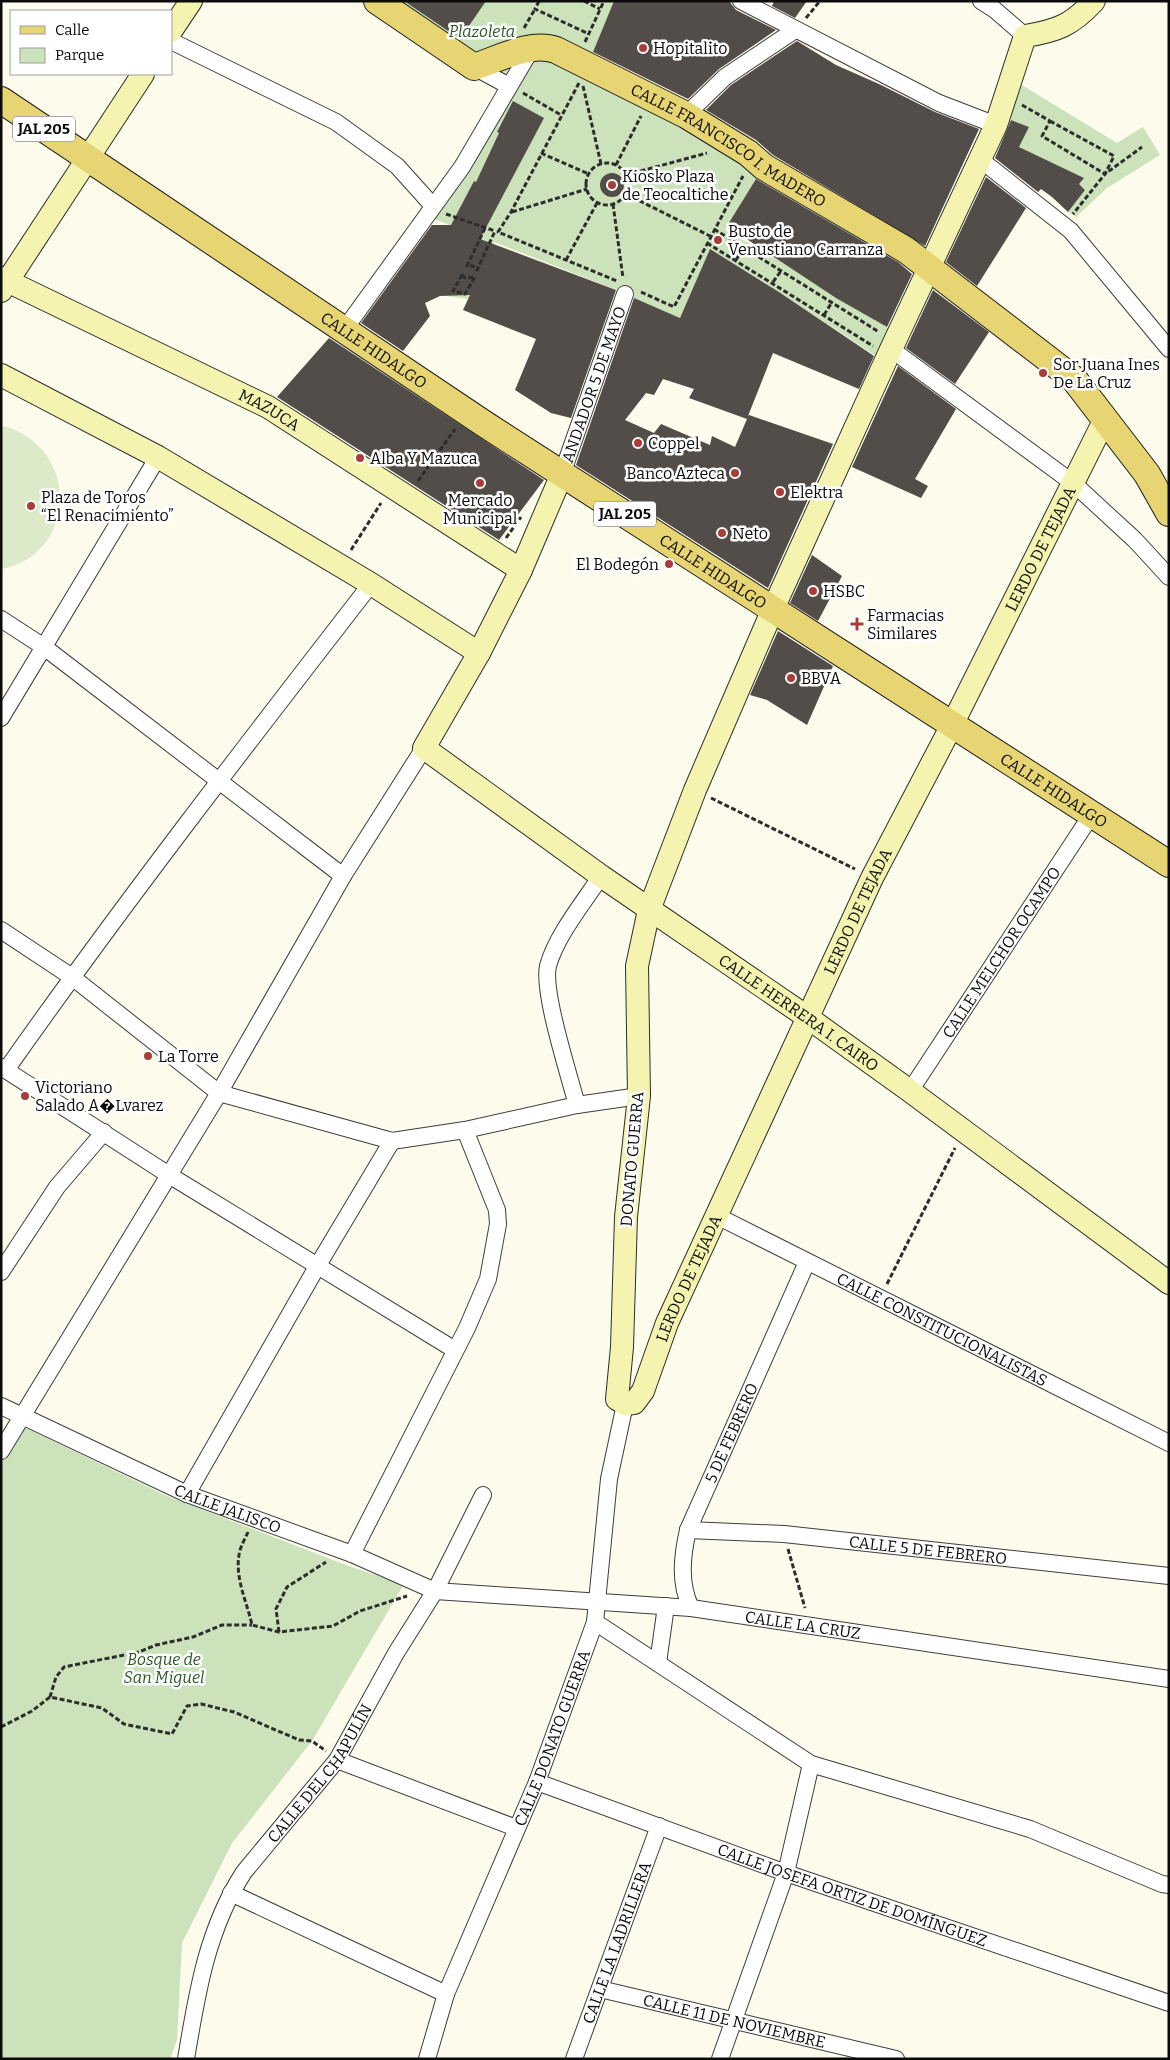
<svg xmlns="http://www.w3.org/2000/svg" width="1170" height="2060" viewBox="0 0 1170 2060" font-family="Bitter,serif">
	<rect width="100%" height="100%" fill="#fcfbec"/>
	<!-- green -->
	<path fill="#cbe2ba" d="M377,1H614L592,55L764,167L725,230L781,261L891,330L885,362L779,292L710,250L680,318L633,298L568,477L554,469L617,290L494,242L468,299L446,296L478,236L426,216L504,92Z
		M1015,81L1117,143L1143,127L1160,155L1107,188L1076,217L1068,212L1085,189L1019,147L1029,127L1004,117Z
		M24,1427L167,1496L351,1567L404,1584L312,1741L232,1843L182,1943L177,2040L170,2059H1V1463Z"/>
	<!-- pitch -->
	<path fill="#dceaca" d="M1,426C13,427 26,435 35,443C80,482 62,559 1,569Z"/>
	<!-- building -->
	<path fill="#524d49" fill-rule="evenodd" d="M404,1H486L460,39Z
		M614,1H729L736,10L776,30L719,69L688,99L593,52Z
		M774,1H807L795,18L772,6Z
		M797,41L836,65L879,84L935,112L979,129L925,246L773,155L756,140L706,110L731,85Z
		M513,101L544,118L480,239L616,290L571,418L551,413L515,390L536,339L463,310L470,295L440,296L425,303L430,316L403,351L361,323L432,225H451L474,181L476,182L499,133L497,132Z
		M1011,120L1029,127L1019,147L1084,178L1079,184L1085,190L1068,212L1052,197L1041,189L1038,192L995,158Z
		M600 185a12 12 0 1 1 24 0a12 12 0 1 1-24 0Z
		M986,177L1026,208L977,286L946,262Z
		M756,179L898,262L912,274L887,327L836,298L727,226Z
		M710,249L779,292L874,356L859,389L773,353L748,416L749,415L833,444L768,588L576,465L634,298L680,318ZM663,379L694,389L689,398L747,419L735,447L712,436L710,445L661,424L654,433L625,420L646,393L654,395Z
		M933,290L989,332L955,384L906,348Z
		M329,338L544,480L499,540L277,397Z
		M898,366L956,409L915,479L928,486L921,498L852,467Z
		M812,555L842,576L818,621L790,603Z
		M778,631L833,666L807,725L767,700L750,695Z"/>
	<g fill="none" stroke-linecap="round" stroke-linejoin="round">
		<defs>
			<g id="street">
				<path d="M741,1L939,103L996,125"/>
				<path d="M981,1L995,10L1025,36"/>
				<path d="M171,41L336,122L397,166L433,206"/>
				<path d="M474,67L509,86"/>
				<path d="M686,115L725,77L795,30"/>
				<path d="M981,160L1071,231L1169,349"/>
				<path d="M344,330L462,167L532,48"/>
				<path d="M891,349L1073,483L1135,540L1169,577"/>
				<path id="s1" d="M562,474L625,294"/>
				<path d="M1,619L44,647L343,876"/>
				<path d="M1,718L158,457"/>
				<path d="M1,930L72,977L219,1093L392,1141L465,1130L577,1105L639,1096"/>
				<path d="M1,1067L169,1175L455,1350"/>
				<path d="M6,1070C123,904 247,744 371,584"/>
				<path id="s2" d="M910,1091L1092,814"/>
				<path d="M577,1105C569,1075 542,991 548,966C556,936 584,902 601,876"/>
				<path id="s3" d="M717,1216L1169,1443"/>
				<path d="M1,1272L57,1187L104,1132"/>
				<path id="s4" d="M1,1406L187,1494L352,1554L435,1591L691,1608L1169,1679"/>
				<path d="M1,1451L219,1093L343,876L424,748"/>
				<path d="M187,1494L318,1265L392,1141"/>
				<path id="s5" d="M688,1530L784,1534L1169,1576"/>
				<path d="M352,1554L467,1328L488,1279L498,1224L497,1210L465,1130"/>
				<path id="s6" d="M691,1608C679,1583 682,1556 688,1530L807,1262"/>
				<path d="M595,1622L811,1764L1030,1829L1162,1884L1169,1885"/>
				<path d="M658,1663L666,1606"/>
				<path d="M337,1760L516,1828"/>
				<path id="s7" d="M537,1782L786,1873L1169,2003"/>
				<path d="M231,1893L446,1994"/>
				<path id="s8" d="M600,1989L896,2059"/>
				<path id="s9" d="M186,2059C197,1993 207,1929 244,1872L337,1760L396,1653L435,1591L483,1495"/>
				<path id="s10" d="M427,2059L446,1994L537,1782L595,1622L609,1479L625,1404"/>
				<path id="s11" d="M574,2059L659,1826"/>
				<path d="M720,2059L786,1873L811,1764"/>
			</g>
			<g id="secondary">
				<path id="s12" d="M1094,1C1072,25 1057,31 1025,36L996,125L886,360L773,609L695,790L649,910L637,966L639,1096L626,1217L622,1347L617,1399L625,1404L634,1403L643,1391L667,1323L872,878L952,725L1105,419"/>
				<path d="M171,31L191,1"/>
				<path id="s13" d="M1,278L268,407L521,570"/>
				<path d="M1,291L143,74"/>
				<path d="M1,375L158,457L371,584L479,653"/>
				<path id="s14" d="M562,474L521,570L479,653L424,748L601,876L807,1017L910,1091L1169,1283"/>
			</g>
			<g id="primary">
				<path id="s15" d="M377,1L474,67C499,59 530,41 556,50L686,115L748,153L764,167L906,250L1074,379L1147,474L1169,513"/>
				<path id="s16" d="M1,100L486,425L1169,864"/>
			</g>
		</defs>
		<!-- street casing -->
		<use href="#street" stroke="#3e3e3e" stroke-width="18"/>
		<!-- secondary casing -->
		<use href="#secondary" stroke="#2d2d2d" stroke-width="24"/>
		<!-- primary casing -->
		<use href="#primary" stroke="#1c1c1c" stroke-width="28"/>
		<!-- path -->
		<path stroke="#2d2d2d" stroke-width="3" stroke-dasharray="5 2.5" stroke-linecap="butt" d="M539,1L535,9L589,34
			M584,1L600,9
			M806,18L820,1
			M524,28L535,9
			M585,42L604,1
			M579,83L511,212L498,232L617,281
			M583,86L601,164
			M523,93L561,115
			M1022,105L1050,121L1042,136L1105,174L1073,214
			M1050,121L1114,156L1105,174L1142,147
			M541,153L589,174
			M586 184a21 21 0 1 1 42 0a21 21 0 1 1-42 0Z
			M616,165L641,116
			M626,175L707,153
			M626,194L718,240
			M613,204L623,278
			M512,212L587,189
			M446,214L495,231
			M485,228L467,266H473L477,270L495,231
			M714,229L879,332
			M707,243L873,346
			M566,260L597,203
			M736,260L744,247
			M462,275L465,278L475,277L465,294L453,291Z
			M773,282L781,271
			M641,292L674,307L743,176
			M824,315L832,302
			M418,481L455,429
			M506,538L521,517
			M351,550L381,503
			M711,798L855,869
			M887,1284L955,1148
			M248,1532C245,1539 240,1547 239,1555C235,1579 247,1602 252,1625L279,1632L333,1626L360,1611L407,1596
			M788,1549L805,1608
			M279,1632L276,1609L287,1587L326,1562
			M50,1697L56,1677L64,1667L139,1652L156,1645L193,1637L222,1625H252
			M1,1727L32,1711L50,1697L102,1708L124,1724L172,1734L187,1706L201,1704L234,1712L299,1740L312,1741L326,1751"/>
		<!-- street -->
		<use href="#street" stroke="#fff" stroke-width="16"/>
		<!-- secondary -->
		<use href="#secondary" stroke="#f4f3af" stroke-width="22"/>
		<!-- primary -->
		<use href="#primary" stroke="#e6d572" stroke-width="26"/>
	</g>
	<!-- markers -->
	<g fill="#a83c36" stroke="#fff" stroke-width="2">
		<circle cx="643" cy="48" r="5"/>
		<circle cx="612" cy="185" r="5"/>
		<circle cx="718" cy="240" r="5"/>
		<circle cx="1043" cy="373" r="5"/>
		<circle cx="638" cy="443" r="5"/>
		<circle cx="360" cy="458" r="5"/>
		<circle cx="735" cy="473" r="5"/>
		<circle cx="480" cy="483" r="5"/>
		<circle cx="780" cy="492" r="5"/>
		<circle cx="31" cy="506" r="5"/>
		<circle cx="722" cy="533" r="5"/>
		<circle cx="669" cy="564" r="5"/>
		<circle cx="813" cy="591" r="5"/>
		<path d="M854.5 616.5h5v5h5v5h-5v5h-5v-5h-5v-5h5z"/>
		<circle cx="791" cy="678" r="5"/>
		<circle cx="148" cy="1056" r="5"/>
		<circle cx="25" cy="1096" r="5"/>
	</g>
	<g text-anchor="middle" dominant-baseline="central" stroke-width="5" stroke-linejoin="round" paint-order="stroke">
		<!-- shield labels -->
		<g fill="#fff" stroke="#545454" stroke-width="1">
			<rect x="13" y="116.5" width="62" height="25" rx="4"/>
			<rect x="594" y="501.5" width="62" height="25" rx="4"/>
		</g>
		<g font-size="15" font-weight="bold" fill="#0b0b0b">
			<text x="44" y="129">JAL 205</text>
			<text x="625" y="514">JAL 205</text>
		</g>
		<!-- park labels -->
		<g font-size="16" font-style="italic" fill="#2a5925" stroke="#fff">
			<text x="482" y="31">Plazoleta</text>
			<text x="164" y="1659">Bosque de<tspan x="164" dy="18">San Miguel</tspan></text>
		</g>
		<!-- poi labels -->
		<g font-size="16" fill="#0b0b0b" stroke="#fff" text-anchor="start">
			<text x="653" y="48">Hopitalito</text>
			<text x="622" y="176">Kiosko Plaza<tspan x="622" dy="18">de Teocaltiche</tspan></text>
			<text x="728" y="231">Busto de<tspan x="728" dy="18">Venustiano Carranza</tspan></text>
			<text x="1053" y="364">Sor Juana Ines<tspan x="1053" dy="18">De La Cruz</tspan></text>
			<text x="648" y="443">Coppel</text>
			<text x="370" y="458">Alba Y Mazuca</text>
			<text x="725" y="473" text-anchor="end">Banco Azteca</text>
			<text x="790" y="492">Elektra</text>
			<text x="41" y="497">Plaza de Toros<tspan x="41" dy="18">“El Renacimiento”</tspan></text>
			<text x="480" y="500" text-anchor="middle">Mercado<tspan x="480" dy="18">Municipal</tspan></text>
			<text x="732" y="533">Neto</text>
			<text x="659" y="564" text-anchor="end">El Bodegón</text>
			<text x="823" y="591">HSBC</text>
			<text x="867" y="615">Farmacias<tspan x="867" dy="18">Similares</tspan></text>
			<text x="801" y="678">BBVA</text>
			<text x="158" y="1056">La Torre</text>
			<text x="35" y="1087">Victoriano<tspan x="35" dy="18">Salado A�Lvarez</tspan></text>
		</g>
		<!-- street labels -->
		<g font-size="16" fill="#0b0b0b" stroke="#fff">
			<text stroke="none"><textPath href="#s15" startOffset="400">CALLE FRANCISCO I. MADERO</textPath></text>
			<text stroke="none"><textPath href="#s16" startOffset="449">CALLE HIDALGO</textPath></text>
			<text stroke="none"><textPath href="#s1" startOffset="95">ANDADOR 5 DE MAYO</textPath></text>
			<text stroke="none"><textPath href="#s13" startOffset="299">MAZUCA</textPath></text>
			<text stroke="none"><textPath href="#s12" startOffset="2488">LERDO DE TEJADA</textPath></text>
			<text stroke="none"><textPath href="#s16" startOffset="854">CALLE HIDALGO</textPath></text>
			<text stroke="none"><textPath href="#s16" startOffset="1259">CALLE HIDALGO</textPath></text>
			<text stroke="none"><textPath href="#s12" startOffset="2082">LERDO DE TEJADA</textPath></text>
			<text stroke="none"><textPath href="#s2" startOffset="166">CALLE MELCHOR OCAMPO</textPath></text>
			<text stroke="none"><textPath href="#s14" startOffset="766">CALLE HERRERA I. CAIRO</textPath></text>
			<text transform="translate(632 1159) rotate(-85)">DONATO GUERRA</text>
			<text stroke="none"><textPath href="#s12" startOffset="1678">LERDO DE TEJADA</textPath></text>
			<text stroke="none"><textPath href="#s3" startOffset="252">CALLE CONSTITUCIONALISTAS</textPath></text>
			<text stroke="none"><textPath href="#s6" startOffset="186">5 DE FEBRERO</textPath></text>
			<text stroke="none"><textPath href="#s4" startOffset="249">CALLE JALISCO</textPath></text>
			<text stroke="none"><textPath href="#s5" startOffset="241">CALLE 5 DE FEBRERO</textPath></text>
			<text stroke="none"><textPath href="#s4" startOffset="842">CALLE LA CRUZ</textPath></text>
			<text stroke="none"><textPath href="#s10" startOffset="345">CALLE DONATO GUERRA</textPath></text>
			<text stroke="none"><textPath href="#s9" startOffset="322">CALLE DEL CHAPULÍN</textPath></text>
			<text stroke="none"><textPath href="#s7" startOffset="335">CALLE JOSEFA ORTIZ DE DOMÍNGUEZ</textPath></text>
			<text stroke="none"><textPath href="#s11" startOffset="124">CALLE LA LADRILLERA</textPath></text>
			<text stroke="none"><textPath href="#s8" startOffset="138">CALLE 11 DE NOVIEMBRE</textPath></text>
		</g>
	</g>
	<!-- border -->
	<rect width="1170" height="2060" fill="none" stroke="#0b0b0b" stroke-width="5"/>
	<!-- legend -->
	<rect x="10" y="10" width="162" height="65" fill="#ffffff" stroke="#9d9d9d"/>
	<rect x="20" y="26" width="25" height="8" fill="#e6d572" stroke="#9d9d9d"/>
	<text x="55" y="35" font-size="15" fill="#0b0b0b">Calle</text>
	<rect x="20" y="48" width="25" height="15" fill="#cbe2ba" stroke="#9d9d9d"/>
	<text x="55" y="60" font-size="15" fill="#0b0b0b">Parque</text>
</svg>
